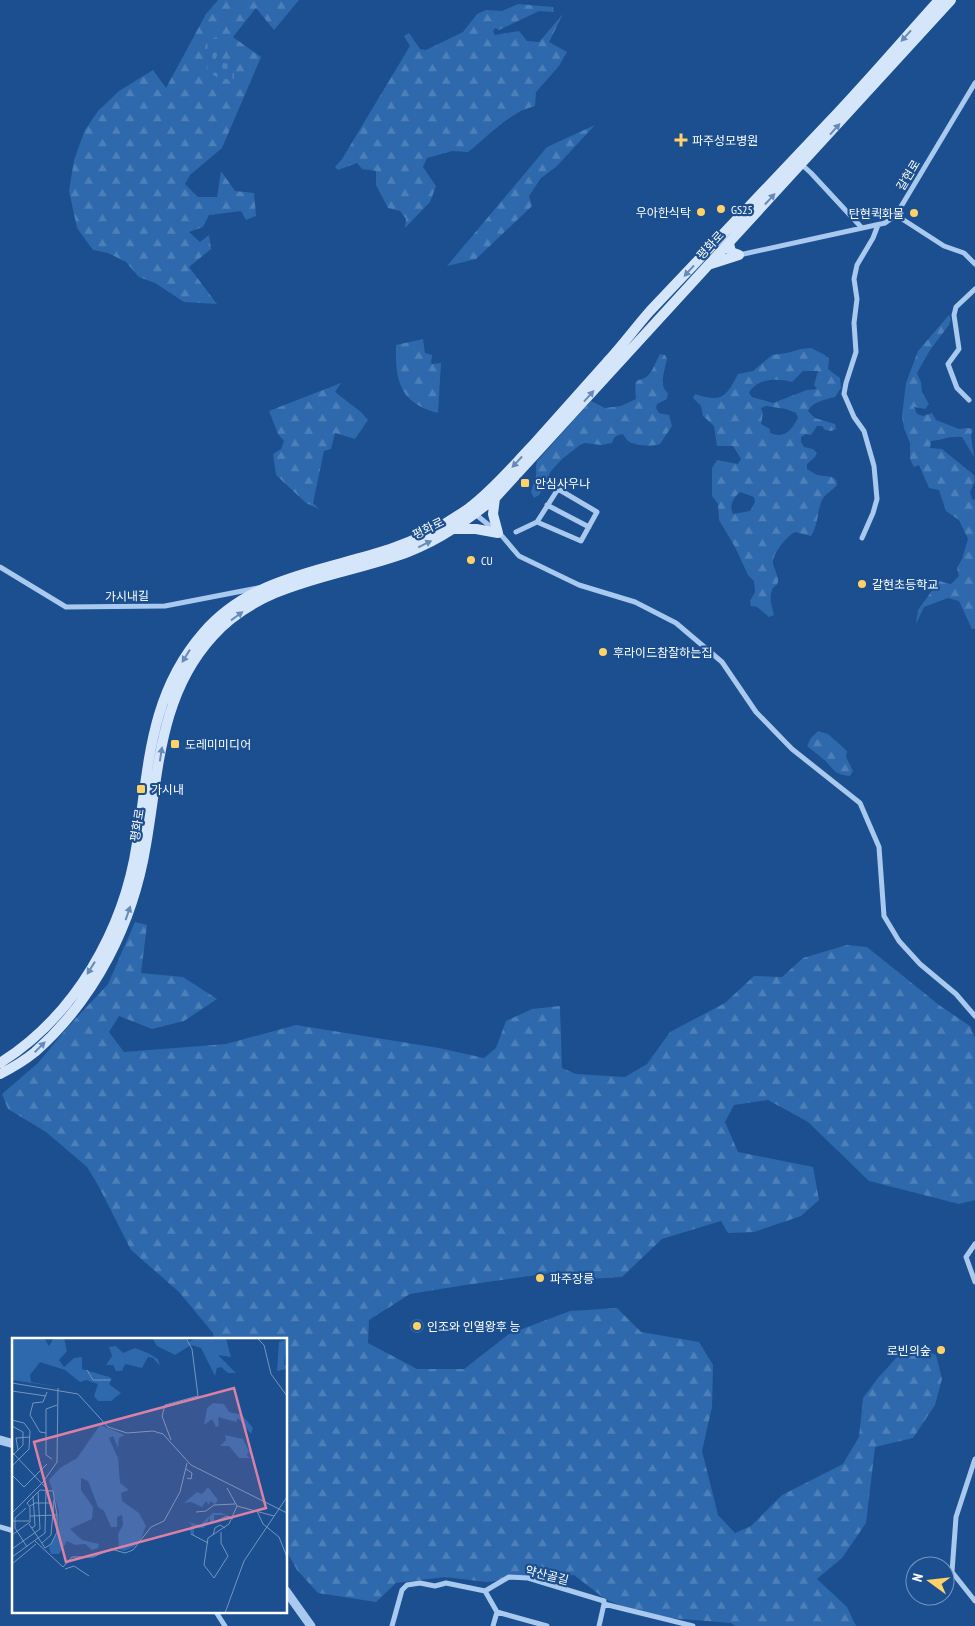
<svg xmlns="http://www.w3.org/2000/svg" width="975" height="1626" viewBox="0 0 975 1626" font-family="'PT Sans Narrow','Noto Sans KR',sans-serif">
	<defs>
		<pattern id="forest-firs" width="22" height="20" patternUnits="userSpaceOnUse" patternTransform="scale(1.25)"><rect width="22" height="20" fill="#2e69ad"/><path d="M5 1l3.5 6h-7zM16 11l3.5 6h-7z" fill="#4d80b9"/></pattern>
		<pattern id="cemetery-stones" width="16" height="16" patternUnits="userSpaceOnUse" patternTransform="scale(1.25)"><rect width="16" height="16" fill="#2e69ad"/><path d="M2 7V4a2 2 0 0 1 4 0v3zM10 15v-3a2 2 0 0 1 4 0v3z" fill="#4d80b9"/></pattern>
	</defs>
	<rect width="100%" height="100%" fill="#1b4f8f"/>
	<!-- green -->
	<path fill="#2e69ad" d="M410 1326a7 7 0 1 1 14 0a7 7 0 1 1-14 0Z"/>
	<!-- forest -->
	<path fill="url(#forest-firs)" fill-rule="evenodd" d="M218,0H299L274,30L256,8L233,37L261,57L222,148L190,175L185,184L198,197H217L221,171L235,191L254,193L256,216L246,220L241,211L209,215L203,227L189,232L200,242L209,235L211,249L189,267L217,304L184,302L155,283L139,277L126,262L108,253L93,250L77,228L69,191L74,160L85,130L98,111L119,91L153,70L166,88L206,14ZM219,49L216,59L222,63L206,69Z
		M518,4L553,7L554,12L539,11L499,30L495,28L493,31L495,35L519,31L527,41L539,42L563,14L549,42L567,52L559,66L536,92L535,106C509,112 489,136 468,152L452,151L427,158L423,167L436,186L430,202L405,228L406,219L400,211L388,208L376,185V171L362,169L357,163L338,170L335,167L342,159L410,46L404,36L409,33L420,49L426,50L463,32L477,14L486,10L502,11Z
		M595,125L556,167L541,178L529,196L532,206L476,259L447,266L547,147Z
		M949,315L951,319L949,325L930,350L917,373L921,382L922,392L929,404L925,409L914,407L917,414L923,416L932,413L936,420L959,429L968,428L973,429L971,435L974,457L962,437C949,436 943,440 931,441L930,448L942,449L974,475L975,481L970,492L972,499L975,500V629H972L959,601L948,598L924,607L916,624L918,610L939,581L951,584L959,576L957,568L962,559L968,539L959,520L946,511L939,490L929,488L919,465L914,467L910,459V443L904,428L902,416L906,383L918,351Z
		M423,339L425,353L432,355L431,364L441,363L438,413C399,403 395,380 396,345Z
		M811,348L825,355L829,359L828,369L840,378L841,388L835,397C825,400 813,401 808,411L815,418L835,424L836,429L831,431L825,430L822,426H817L811,435L806,434L801,437V442L804,447L813,449L817,453L815,457L807,464V469L817,475L832,477L836,480L837,485C832,491 826,493 822,500C817,511 819,523 811,536L795,532C787,536 772,554 773,563C774,570 779,576 778,582C776,588 777,583 773,588C768,597 772,607 774,615L769,617L757,607L751,606L750,601L755,592L754,581L748,575L735,547L719,520L718,504L712,496V468L717,460L738,464L741,459L733,446H717L714,426L703,416L701,406L693,398L695,394C722,403 726,397 738,374L753,371L772,355L787,353L801,349ZM803,371H818L814,385L817,389L807,390L773,403L752,397L749,393C757,378 777,378 792,382ZM766,406L786,409L796,413L798,418C791,430 786,439 770,433V429L761,424L763,413L761,408ZM740,492L754,497L755,502L750,511L733,514C729,506 733,498 740,492Z
		M660,354L665,355L667,359C665,370 658,386 668,393L667,399L657,404L656,408L659,413L669,415L672,426L660,444C653,447 634,446 628,441C626,439 624,436 623,434C616,435 614,437 612,443L601,445L585,443L580,445L562,459L551,471L539,495L534,498L531,492L536,476V466L537,461L591,401L605,408L621,406L636,399C633,370 640,387 651,372C654,367 657,359 660,354Z
		M341,383L335,392L361,412L368,420L355,439L335,433L331,449L324,451L313,503L319,509L306,503L276,475L273,454L281,449L284,441L278,434L269,411Z
		M818,731L828,734L847,751L846,757L853,771L850,776C832,774 835,769 823,759C818,754 812,750 807,746L811,738Z
		M135,922L147,925L141,973L183,977L217,999L184,1021L152,1029L119,1016L109,1032L124,1052L226,1044L296,1025L439,1048L484,1058L496,1048L506,1021L532,1009L560,1006L562,1068L576,1074L625,1077L647,1064L670,1032L725,1003L754,976L782,977L803,958L847,945L867,947L939,1005L970,1026L975,1038V1200L959,1204L869,1181L808,1122L768,1100L734,1105L725,1122L738,1152L813,1167L819,1200L801,1216L754,1232L728,1233L721,1221L662,1239L622,1277L588,1279L558,1272L459,1286L410,1294L369,1320L368,1343L417,1369H464L509,1334L570,1311L617,1308L641,1332L699,1342L713,1365L712,1407L702,1451L718,1515L735,1533L751,1526L782,1495L843,1464L859,1437L863,1398L878,1378L909,1344L936,1355L942,1379L935,1405L913,1438L875,1447L866,1523L842,1558L817,1579L847,1607L856,1626H735L731,1623L645,1616L605,1599L574,1575L486,1582L445,1577L396,1583L376,1602L318,1593L297,1570L286,1550V1340H214L213,1333L179,1292L131,1250L98,1185L87,1167L46,1132L8,1109L2,1094L38,1063L67,1028L108,984Z"/>
	<!-- cemetery -->
	<path fill="url(#cemetery-stones)" d="M216,37L221,41L216,59L222,63L230,64L234,71V79C221,80 215,78 206,69L209,62C202,55 204,50 207,42Z"/>
	<g fill="none" stroke-linecap="round" stroke-linejoin="round">
		<!-- minor -->
		<path stroke="#a9c9ee" stroke-width="5" d="M800,163L811,173L862,228
			M896,215L944,246L964,253L975,264
			M739,255L885,223L896,215L975,83
			M969,400L957,388L948,364L959,349L954,315L956,307L975,289
			M547,505L589,527
			M474,513L502,536L519,556L579,585L635,602L676,623L722,662L756,712L792,749L860,803L879,847L884,916L899,941L920,964L956,994L975,1016
			M516,532L537,522L558,489L597,512L581,541L537,522
			M862,538L873,513L877,499L874,466L864,431L854,417L844,394L846,383L856,352L854,323L857,299L854,279L857,265L873,238L878,225
			M0,567L66,607L165,606L258,588
			M975,1244L966,1257L975,1282
			M975,1459L956,1517L952,1572L975,1601
			M0,1527L14,1531
			M485,1591L497,1612L547,1626
			M216,1612L225,1626
			M392,1626L402,1590L407,1585L420,1583L435,1586L446,1583L485,1591L509,1577L528,1578L604,1601V1604
			M493,1626L497,1612
			M599,1626L604,1604L693,1626"/>
		<!-- tertiary -->
		<path stroke="#a9c9ee" stroke-width="9" d="M0,1440L14,1444
			M286,1591L311,1626"/>
		<!-- secondary -->
		<path stroke="#d6e6fa" stroke-width="10" d="M711,264L739,255L731,252L729,243
			M455,529H476L498,533L493,514L495,498
			M0,1063C75,1016 124,930 137,843C149,766 149,695 203,633C251,577 323,571 390,549C417,540 445,525 469,508C493,490 512,467 532,446C557,418 582,390 607,362C622,346 635,328 650,311C709,248 769,185 829,122C867,82 902,41 939,0
			M0,1074C12,1068 24,1061 35,1052C95,999 133,924 146,845C159,771 159,695 213,636C263,580 342,577 408,552C442,539 467,520 495,498L951,0"/>
	</g>
	<!-- one-way arrows -->
	<defs><path id="oneway-solid" d="M-6-.8H1V-3.2L6.5 0L1 3.2V.8H-6Z" transform="scale(1.25)"/></defs>
	<g fill="#668bba">
		<use href="#oneway-solid" transform="translate(906 36) rotate(132)"/>
		<use href="#oneway-solid" transform="translate(835 129) rotate(-48)"/>
		<use href="#oneway-solid" transform="translate(770 199) rotate(-47)"/>
		<use href="#oneway-solid" transform="translate(689 271) rotate(132)"/>
		<use href="#oneway-solid" transform="translate(589 396) rotate(-48)"/>
		<use href="#oneway-solid" transform="translate(517 462) rotate(133)"/>
		<use href="#oneway-solid" transform="translate(425 544) rotate(-26)"/>
		<use href="#oneway-solid" transform="translate(237 616) rotate(-36)"/>
		<use href="#oneway-solid" transform="translate(186 656) rotate(122)"/>
		<use href="#oneway-solid" transform="translate(161 754) rotate(-81)"/>
		<use href="#oneway-solid" transform="translate(128 913) rotate(-71)"/>
		<use href="#oneway-solid" transform="translate(91 968) rotate(122)"/>
		<use href="#oneway-solid" transform="translate(40 1047) rotate(-45)"/>
	</g>
	<!-- markers -->
	<g fill="#ffd166" stroke="#1b4f8f" stroke-width="2">
		<path d="M678.5 132.5h5v5h5v5h-5v5h-5v-5h-5v-5h5z"/>
		<circle cx="721" cy="209" r="5"/>
		<circle cx="701" cy="212" r="5"/>
		<circle cx="914" cy="213" r="5"/>
		<rect x="520" y="478" width="10" height="10" rx="2.5"/>
		<circle cx="471" cy="560" r="5"/>
		<circle cx="862" cy="584" r="5"/>
		<circle cx="603" cy="652" r="5"/>
		<rect x="170" y="739" width="10" height="10" rx="2.5"/>
		<rect x="136" y="784" width="10" height="10" rx="2.5"/>
		<circle cx="540" cy="1278" r="5"/>
		<circle cx="417" cy="1326" r="5"/>
		<circle cx="941" cy="1350" r="5"/>
	</g>
	<g text-anchor="middle" dominant-baseline="central" stroke-width="4.5" stroke-linejoin="round" paint-order="stroke">
		<!-- poi labels -->
		<g font-size="12" fill="#fff" stroke="#1b4f8f" text-anchor="start">
			<text x="692" y="140">파주성모병원</text>
			<text x="731" y="209">GS25</text>
			<text x="691" y="212" text-anchor="end">우아한식탁</text>
			<text x="904" y="213" text-anchor="end">탄현퀵화물</text>
			<text x="535" y="483">안심사우나</text>
			<text x="481" y="560">CU</text>
			<text x="872" y="584">갈현초등학교</text>
			<text x="613" y="652">후라이드참잘하는집</text>
			<text x="185" y="744">도레미미디어</text>
			<text x="151" y="789">가시내</text>
			<text x="550" y="1278">파주장릉</text>
			<text x="427" y="1326">인조와 인열왕후 능</text>
			<text x="931" y="1350" text-anchor="end">로빈의숲</text>
		</g>
		<!-- street labels -->
		<g font-size="12" fill="#fff" stroke="#1b4f8f">
			<text transform="translate(908 175) rotate(-59)">갈현로</text>
			<text transform="translate(710 245) rotate(-47)">평화로</text>
			<text transform="translate(428 528) rotate(-27)">평화로</text>
			<text transform="translate(127 596) rotate(-1)">가시내길</text>
			<text transform="translate(137 825) rotate(-81)">평화로</text>
			<text transform="translate(547 1575) rotate(14)">약산골길</text>
		</g>
	</g>
	<!-- overview -->
	<g transform="translate(12 1338)">
		<rect width="275" height="275" fill="#1b4f8f"/>
		<path d="M0,0H32L37,8L42,0H52L55,13L47,22L52,29L62,20L70,19V31L97,39L100,41L97,46L109,55L99,63H86L82,58L86,46L74,42L68,44L53,32L28,24L18,37L19,44L46,49L0,42ZM140,0H172L176,4L184,0L214,1L219,19L206,17L224,35H216L209,29L205,30L203,38L189,10L179,7L163,17L145,8ZM275,1L272,27H275V31L265,33L267,4ZM104,8L111,15L123,10L136,15L146,21L148,28L141,20L136,19L130,30L113,26L110,33H104L101,27H94L100,18L97,9ZM201,65L212,66L217,74L230,77L241,90L239,96L226,80L224,84L206,79L207,88L204,89L200,81L192,87L195,70ZM88,87L113,97L107,100L106,110L101,98L97,100L106,120L108,145L117,152L109,155L110,163L127,175L134,188L128,203L121,209L112,213L107,211L106,196L111,187L110,177L105,179V189H99L92,173L86,169L76,143L69,140V152L81,169L80,181L58,191L70,202L87,206L86,210L80,212L73,206L63,207L55,203L47,216H39L37,209L46,194L47,173L37,142L48,130L65,120ZM213,97L231,101L240,119L236,114L235,118L239,120H227L217,108H208L214,102ZM196,149L206,162L203,166L198,163L197,167L194,163L190,169L179,164L172,165L185,154L190,156ZM201,175H209L215,177H202V184L198,185V179L192,190H182V198L179,196L177,191L180,187L176,184L188,187Z" fill="#2e69ad"/>
		<path fill="none" stroke="#7695bc" stroke-width="1" d="M245,0L252,7L259,36L275,58M75,32L81,42H98M0,45L66,56L96,89L115,95L141,93L151,96L179,127L275,175M0,53L34,58M0,82L12,85L18,93L17,111L0,128M0,88L11,94V107L0,118M34,95L28,94L18,77L21,65L31,64L35,54M159,102L150,78L153,67L186,58L180,11L174,0M6,112L4,100L18,99M0,114L34,150L33,195L0,219M40,121L34,117V71L45,67M174,131L180,135L179,141L175,140M0,137L12,149L35,126M215,150L225,168L262,178M18,168L23,165H40M14,170L3,180V190L15,209M245,173L251,186L267,199L275,219M184,174L194,173L202,167L223,166M0,175L31,144L45,124L46,50M0,183H17M205,183L215,178L221,181M17,186L33,210L39,206L45,194V177L18,178M20,190L23,188L21,158M209,194V205L216,218L202,240L192,227L196,200L217,186L225,168M179,196L196,205M0,197L18,184V169L15,165L28,152L41,153L45,177M201,197L203,190L208,187L213,190M23,203L51,229L60,219H81L99,211L113,215L121,212L139,189L152,183L168,154L175,125M30,205L39,197L42,162M0,211L28,191L26,154M0,226L24,206M53,231L62,228L77,238M213,275L232,223L275,159"/>
		<path fill="#dd80a5" fill-opacity="0.15" stroke="#dd80a5" stroke-width="2.5" d="M222,50L254,170L54,224L22,104Z"/>
		<rect width="275" height="275" fill="none" stroke="#fff" stroke-width="2.5"/>
	</g>
	<!-- north arrow -->
	<g transform="translate(930 1581) rotate(285)"><circle r="24" fill="#1b4f8f" stroke="#7695bc"/>
	<path d="M0-4L9 19L0 12L-9 19Z" fill="#ffd166"/>
	<text y="-8" font-size="14" font-weight="bold" text-anchor="middle" fill="#ffffff">N</text>
	</g>
</svg>
